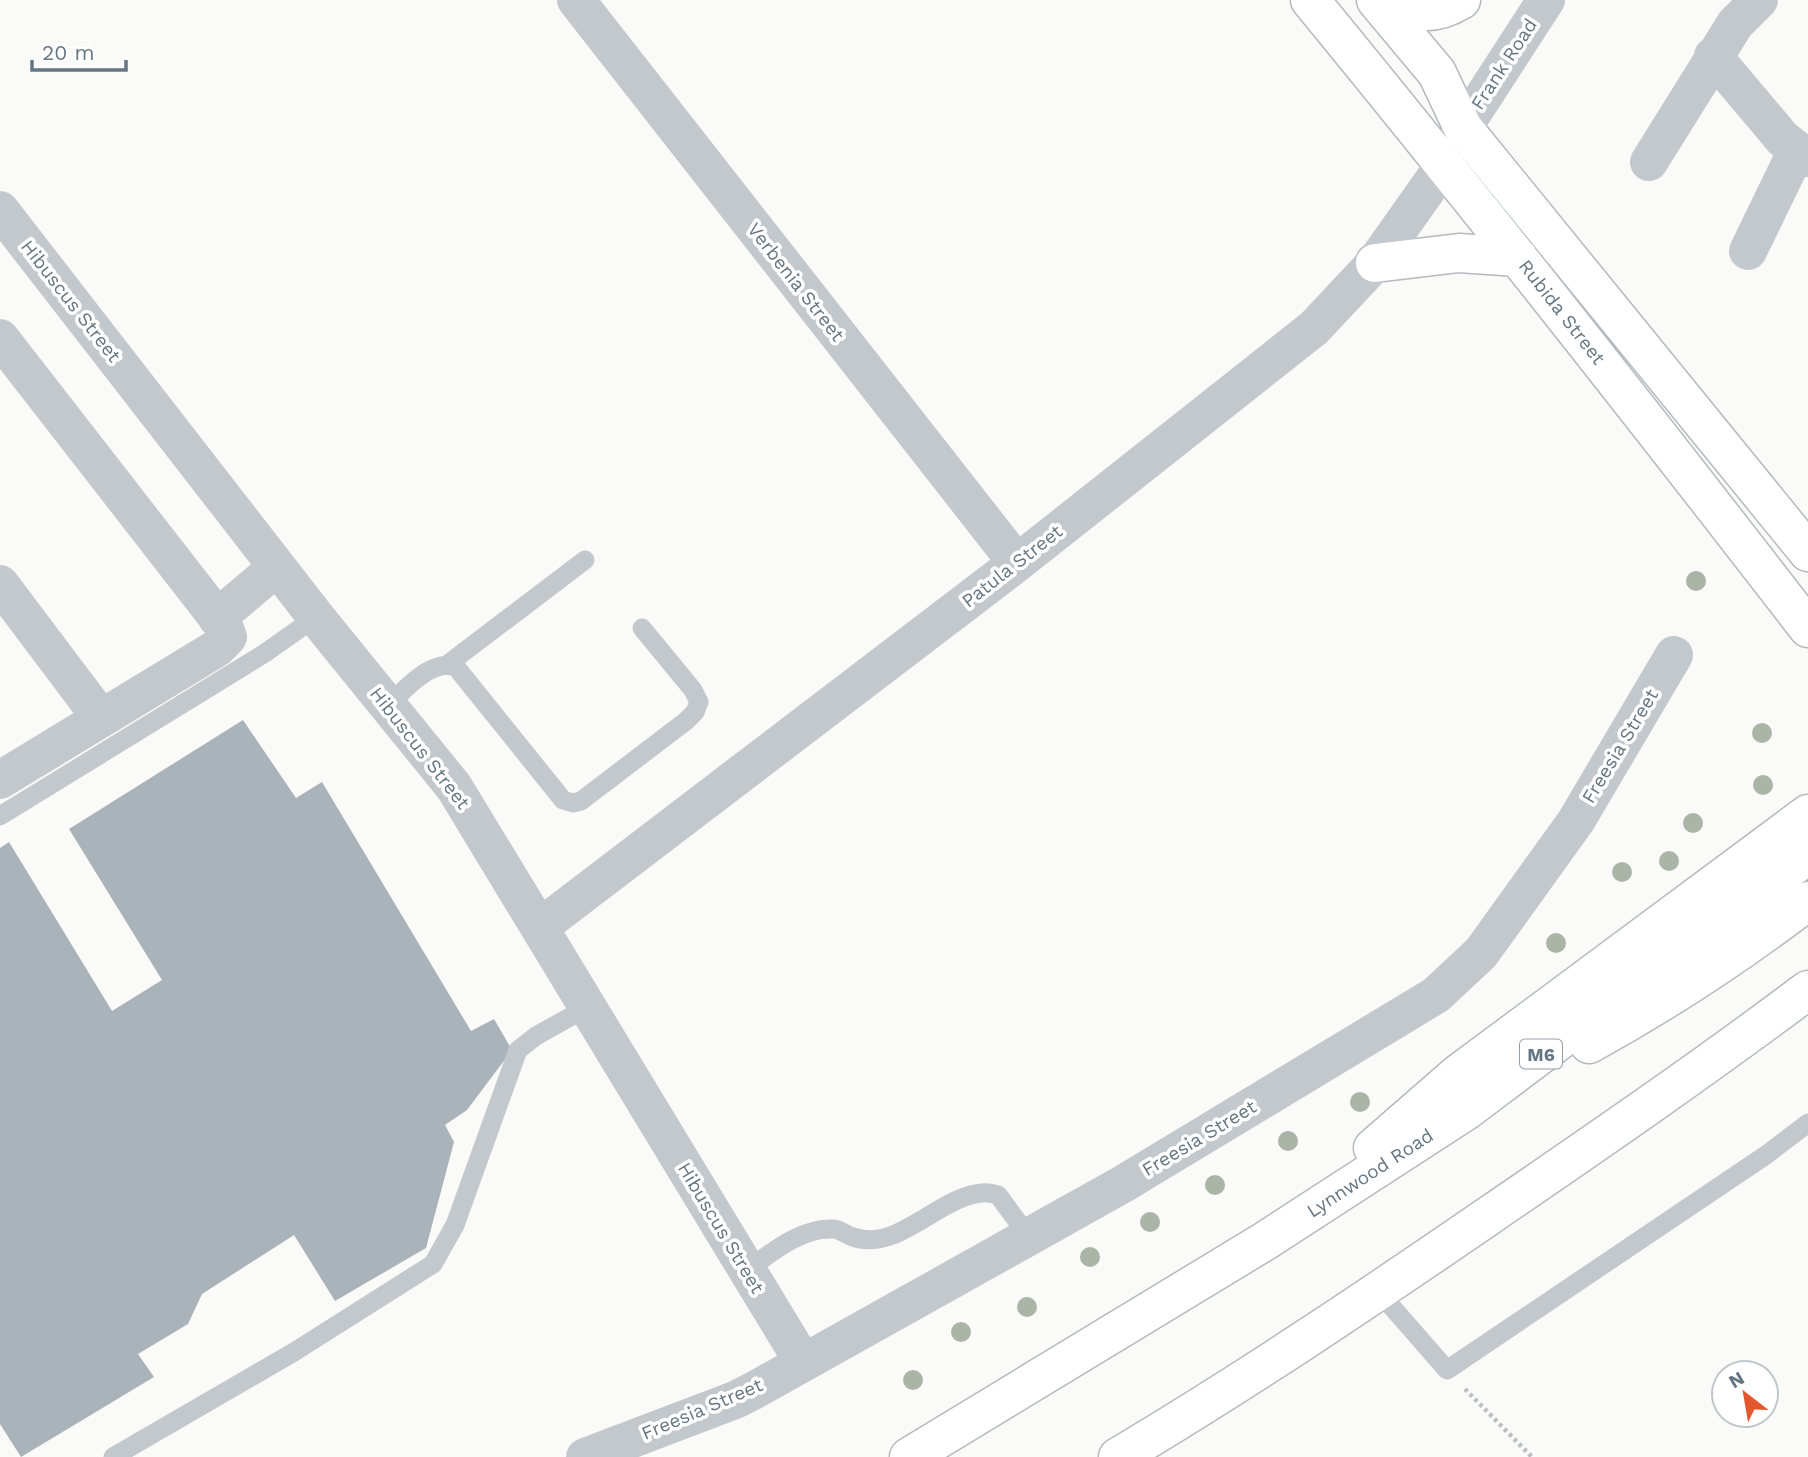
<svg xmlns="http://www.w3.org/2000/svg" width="1808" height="1457" viewBox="0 0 1808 1457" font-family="'Work Sans',sans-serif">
	<rect width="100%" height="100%" fill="#fafaf8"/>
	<!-- building -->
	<path fill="#aab3b9" d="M243,720L296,798L322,782L471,1031L494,1019L512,1050L467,1110L445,1125L454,1142L426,1248L335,1301L294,1235L202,1294L188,1324L138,1354L154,1377L21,1457L0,1424V848L9,842L112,1011L162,980L69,829Z"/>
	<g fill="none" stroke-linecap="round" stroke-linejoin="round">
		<defs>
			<path id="secondary" d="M1310,0C1480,207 1645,417 1808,628
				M1376,0L1437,73L1463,128L1808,552
				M1391,0C1416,15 1436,15 1461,0
				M1375,263L1459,253L1518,257"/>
			<path id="primary" d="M1589,1044C1664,1003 1741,952 1808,901
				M1373,1148L1458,1074L1808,814
				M909,1457L1265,1241L1467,1110L1743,902L1808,855
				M1118,1457C1244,1382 1366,1300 1487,1217C1595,1143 1703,1069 1808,990"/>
		</defs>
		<!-- secondary casing -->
		<use href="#secondary" stroke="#b3babf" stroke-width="41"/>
		<!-- primary casing -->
		<use href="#primary" stroke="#b5babe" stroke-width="41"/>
		<!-- path -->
		<path stroke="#bbbfc2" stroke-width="4.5" stroke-dasharray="3.5 3.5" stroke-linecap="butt" d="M1465,1389L1532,1457"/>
		<!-- lane -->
		<path stroke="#c3c8cc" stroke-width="19" d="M448,664L585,560
			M388,705C405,690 431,658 456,667L563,800L573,803L581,801L686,721L695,712L699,702L693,690L642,628
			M0,816L265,653L316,617
			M747,1270C771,1253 802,1227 833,1229C840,1229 846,1235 853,1237C864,1241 878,1240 890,1236C919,1226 952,1195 982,1193C987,1192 994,1194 998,1195L1029,1237
			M1378,1291L1447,1370L1766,1155L1808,1123
			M113,1457L294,1352L433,1264L455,1225L518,1050L536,1036L586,1008"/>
		<!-- street -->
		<path stroke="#c3c8cc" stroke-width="38" d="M576,0L1017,563
			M1713,56L1783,139L1808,158
			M1649,162L1735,24L1759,0
			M0,210L316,617L454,787L803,1362
			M1748,251L1797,150
			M0,338L224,626L228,637L217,648L0,780
			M0,584L101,718
			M217,618L277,567
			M540,927L1017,563L1314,328L1375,263L1445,164L1463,128L1546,0
			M585,1457L735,1400L753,1391L1123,1184L1436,995L1481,953L1576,821L1674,655"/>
		<!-- secondary -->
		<use href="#secondary" stroke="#fff" stroke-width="38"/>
		<!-- primary -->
		<use href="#primary" stroke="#fff" stroke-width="38"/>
	</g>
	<!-- trees -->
	<g fill="#aab4a7">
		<circle cx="1696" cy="581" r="10"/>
		<circle cx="1762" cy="733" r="10"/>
		<circle cx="1763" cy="785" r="10"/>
		<circle cx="1693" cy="823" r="10"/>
		<circle cx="1669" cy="861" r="10"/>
		<circle cx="1622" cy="872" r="10"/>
		<circle cx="1556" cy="943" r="10"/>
		<circle cx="1360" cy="1102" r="10"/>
		<circle cx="1288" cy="1141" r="10"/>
		<circle cx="1215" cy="1185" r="10"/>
		<circle cx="1150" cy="1222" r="10"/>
		<circle cx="1090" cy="1257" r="10"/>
		<circle cx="1027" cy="1307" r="10"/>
		<circle cx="961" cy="1332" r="10"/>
		<circle cx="913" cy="1380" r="10"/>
	</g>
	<g text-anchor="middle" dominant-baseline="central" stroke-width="7" stroke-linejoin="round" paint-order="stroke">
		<!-- shield labels -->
		<rect fill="#fff" stroke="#939fa8" stroke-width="2" x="1520" y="1039.5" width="42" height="29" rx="5"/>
		<g font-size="18" font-weight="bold" fill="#657683">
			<text x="1541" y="1054">M6</text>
		</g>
		<!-- street labels -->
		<g font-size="19" fill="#657683" stroke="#fff">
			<text transform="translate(1504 64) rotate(-57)">Frank Road</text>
			<text transform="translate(796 282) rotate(52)">Verbenia Street</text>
			<text transform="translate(71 301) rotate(52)">Hibuscus Street</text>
			<text transform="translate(1562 312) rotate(52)">Rubida Street</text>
			<text transform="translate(1012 566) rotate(-38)">Patula Street</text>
			<text transform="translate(1620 746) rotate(-59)">Freesia Street</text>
			<text transform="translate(420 748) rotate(52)">Hibuscus Street</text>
			<text transform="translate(1199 1138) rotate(-31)">Freesia Street</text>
			<text transform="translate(1370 1173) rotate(-33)">Lynnwood Road</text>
			<text transform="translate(721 1228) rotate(59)">Hibuscus Street</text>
			<text transform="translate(702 1409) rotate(-23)">Freesia Street</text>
		</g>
	</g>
	<!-- north arrow -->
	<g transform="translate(1745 1394) rotate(329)"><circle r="33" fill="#ffffff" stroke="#c1c8cd" stroke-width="2"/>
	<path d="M0-5L12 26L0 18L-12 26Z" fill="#e4572e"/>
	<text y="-10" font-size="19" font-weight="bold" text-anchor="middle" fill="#657683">N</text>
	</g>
	<!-- scale -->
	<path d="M32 60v10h94v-10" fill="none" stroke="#657683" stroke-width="3.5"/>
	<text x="42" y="60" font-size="21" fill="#657683" stroke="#ffffff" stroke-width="5" paint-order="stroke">20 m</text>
</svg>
